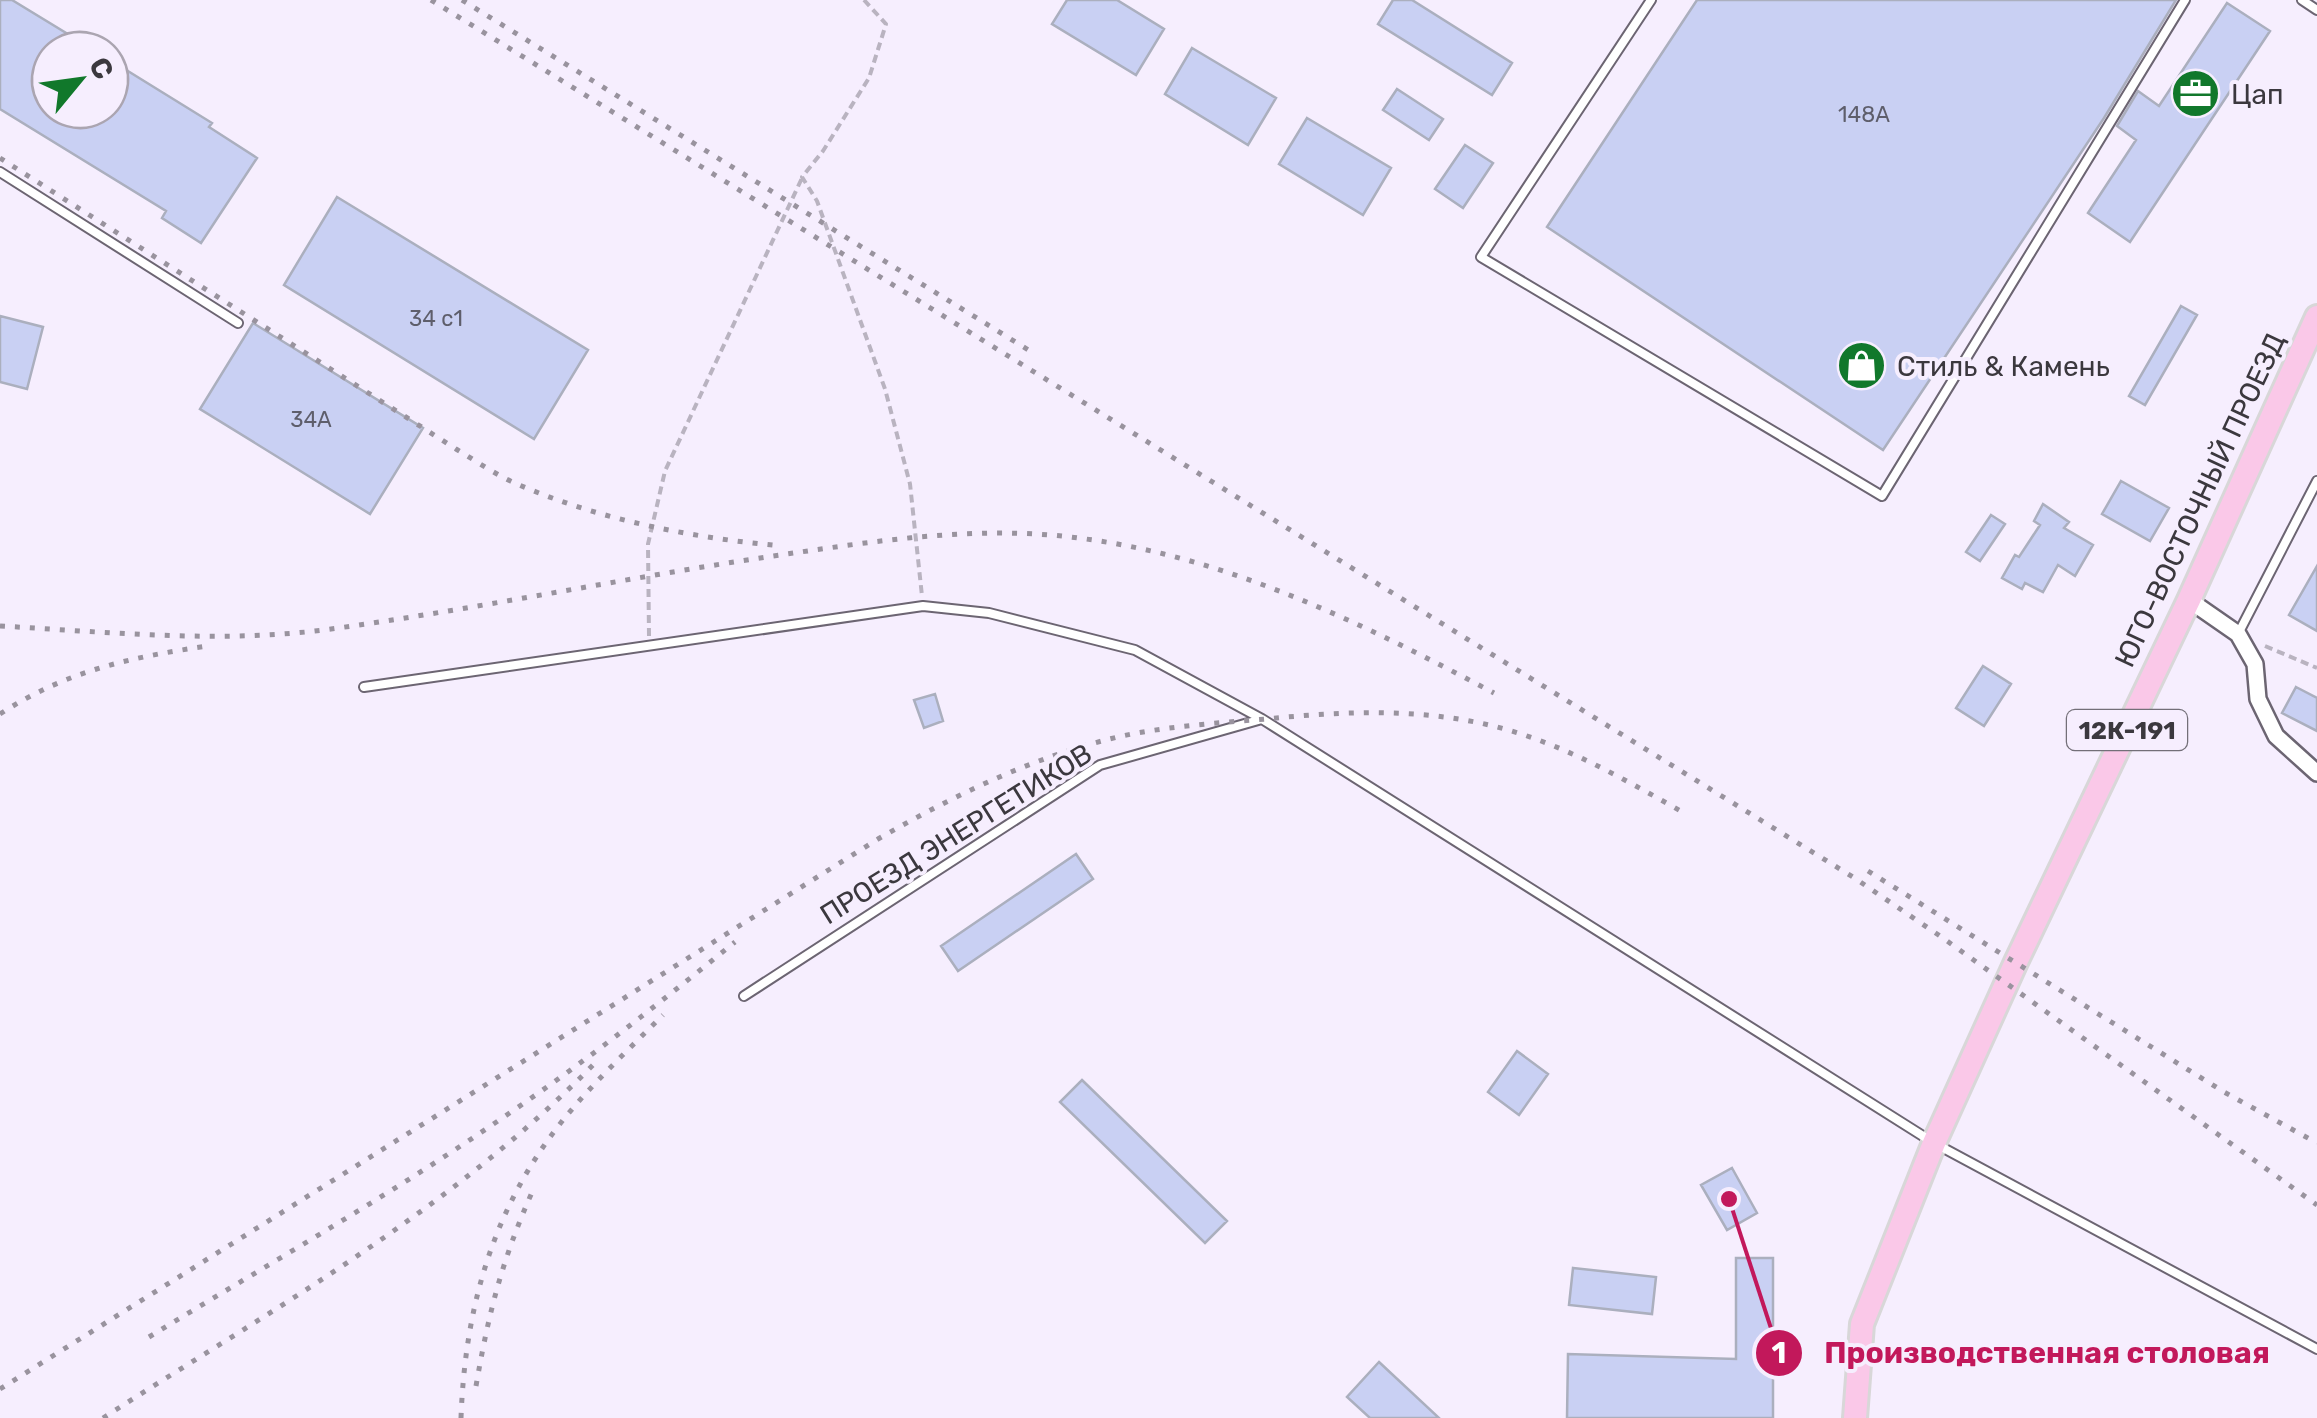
<svg xmlns="http://www.w3.org/2000/svg" width="2317" height="1418" viewBox="0 0 2317 1418" font-family="Rubik,sans-serif">
	<rect width="100%" height="100%" fill="#f6eefe"/>
	<!-- building -->
	<path fill="#c9d0f3" stroke="#abafbe" stroke-width="2.5" d="M0,0H12L94,50H50V110H110V60L212,123L209,127L257,158L201,243L162,218L166,211L0,109Z
		M1067,0H1117L1164,29L1136,75L1052,24Z
		M1393,0H1412L1512,63L1492,95L1378,24Z
		M1697,0H2176L2104,118L1883,450L1547,227Z
		M2227,3L2270,31L2130,242L2088,213L2136,140L2117,126L2138,91L2159,106Z
		M1192,48L1276,98L1248,145L1165,94Z
		M1397,89L1443,119L1429,140L1383,110Z
		M1307,118L1391,168L1363,215L1279,164Z
		M1465,145L1493,163L1463,208L1435,189Z
		M337,197L588,350L534,439L284,285Z
		M2181,306L2197,315L2145,405L2129,396Z
		M0,316L43,327L27,389L0,382Z
		M253,323L423,428L370,514L200,409Z
		M2121,481L2169,508L2150,541L2102,514Z
		M2043,504L2069,522L2064,528L2093,545L2075,576L2058,565L2043,592L2025,583L2022,589L2002,578L2015,555L2019,557L2040,525L2034,521Z
		M1991,515L2005,524L1980,561L1966,552Z
		M2317,566V631L2289,615Z
		M1983,666L2011,684L1984,726L1956,708Z
		M2296,687L2317,698V731L2282,713Z
		M935,694L943,721L924,728L914,700Z
		M1076,854L1093,879L958,971L941,946Z
		M1517,1051L1548,1074L1519,1115L1488,1092Z
		M1082,1080L1227,1221L1205,1243L1060,1102Z
		M1732,1168L1757,1213L1727,1230L1701,1185Z
		M1736,1258H1773V1418H1567L1568,1354L1736,1359Z
		M1573,1268L1656,1277L1652,1314L1569,1305Z
		M1379,1362L1439,1418H1370L1347,1397Z"/>
	<g fill="none" stroke-linecap="round" stroke-linejoin="round">
		<defs>
			<path id="lane" d="M1651,0L1481,257L1882,496L2185,0
				M2302,0L2317,10
				M0,172L238,323
				M2238,634L2317,481
				M364,687L923,606L989,613L1135,650L1262,719L1934,1143L2317,1349
				M744,996L1100,765L1262,719"/>
			<path id="street" d="M2189,600L2238,634L2255,664L2258,699L2276,736L2317,773"/>
			<path id="primary" d="M1855,1418L1862,1324L1934,1143L2016,962L2189,600L2317,317"/>
		</defs>
		<!-- lane casing -->
		<use href="#lane" stroke="#6c6572" stroke-width="12"/>
		<!-- street casing -->
		<use href="#street" stroke="#6c6572" stroke-width="20"/>
		<!-- primary casing -->
		<use href="#primary" stroke="#d8d7d8" stroke-width="28"/>
		<!-- path -->
		<path stroke="#b9b3c0" stroke-width="4" stroke-dasharray="8 5" stroke-linecap="butt" d="M864,0L886,24L869,78L823,151L802,177L817,201L885,389L910,484L922,596
			M649,636L648,544L665,471L802,178
			M2265,646L2317,668"/>
		<!-- lane -->
		<use href="#lane" stroke="#fff" stroke-width="8"/>
		<!-- street -->
		<use href="#street" stroke="#fff" stroke-width="15"/>
		<!-- primary -->
		<use href="#primary" stroke="#fac8e8" stroke-width="22"/>
		<!-- rail -->
		<path stroke="#99939e" stroke-width="5" stroke-dasharray="5 10" stroke-linecap="butt" d="M431,0L1853,877L1940,936L2317,1205
			M462,0L1035,354
			M0,158L456,449C476,461 496,475 517,484C600,520 693,538 782,546
			M0,626C109,632 222,644 331,629C483,608 634,576 787,554C882,540 982,525 1078,538C1226,556 1364,624 1494,693
			M0,714C66,671 131,657 208,646
			M1868,871L2224,1092L2317,1143
			M149,1337C270,1263 394,1193 511,1112C589,1059 662,1001 735,942
			M476,1386C489,1311 502,1260 533,1190
			M0,1389L878,839C955,795 1034,756 1122,736C1169,726 1218,723 1266,719C1346,711 1428,707 1508,730C1571,748 1629,782 1686,814
			M103,1418C273,1309 451,1210 593,1065
			M461,1418C465,1307 493,1208 563,1120C593,1083 629,1049 663,1015"/>
	</g>
	<!-- icons -->
	<defs>
		<symbol id="office-disc" viewBox="-11 -11 22 22"><circle r="9.5" fill="#11782b" stroke="#f6eefe"/><path d="M-6-3h4V-5.5h4V-3h4V5H-6ZM-1-4.5V-3h2v-1.5ZM-6 0V1H6V0Z" fill="#fff"/></symbol>
		<symbol id="shop-disc" viewBox="-11 -11 22 22"><circle r="9.5" fill="#11782b" stroke="#f6eefe"/><path d="M-5-2.5h2.3a2.7 3.5 0 0 1 5.4 0H5L5.5 6h-11ZM-1.5-2.5h3a1.5 2.3 0 0 0-3 0Z" fill="#fff"/></symbol>
	</defs>
	<g fill-rule="evenodd">
		<use href="#office-disc" x="2168" y="66" width="55" height="55"/>
		<use href="#shop-disc" x="1834" y="338" width="55" height="55"/>
	</g>
	<g text-anchor="middle" dominant-baseline="central" stroke-width="8" stroke-linejoin="round" paint-order="stroke">
		<!-- number labels -->
		<g font-size="22" fill="#5e5e6b">
			<text x="1864" y="114">148А</text>
			<text x="436" y="318">34 с1</text>
			<text x="311" y="419">34А</text>
		</g>
		<!-- shield labels -->
		<rect fill="#f6eefe" stroke="#736f78" stroke-width="2.5" x="2067" y="710" width="120" height="40" rx="8"/>
		<g font-size="25" font-weight="bold" fill="#3b383e">
			<text x="2127" y="730">12К-191</text>
		</g>
		<!-- poi labels -->
		<g font-size="28" fill="#3b383e" stroke="#f6eefe" text-anchor="start">
			<text x="2231" y="94">Цап</text>
			<text x="1897" y="366">Стиль &amp; Камень</text>
		</g>
		<!-- street labels -->
		<g font-size="28" fill="#3b383e" stroke="#f6eefe">
			<text transform="translate(2200 500) rotate(-65)">ЮГО-ВОСТОЧНЫЙ ПРОЕЗД</text>
			<text transform="translate(956 834) rotate(-32)">ПРОЕЗД ЭНЕРГЕТИКОВ</text>
		</g>
	</g>
	<!-- callouts -->
	<path fill="none" stroke="#c2185b" stroke-width="4" d="M1729 1199L1779 1353"/>
	<g fill="#c2185b" stroke="#f6eefe" stroke-width="4">
		<circle cx="1729" cy="1199" r="10"/>
		<circle cx="1779" cy="1353" r="25"/>
	</g>
	<g font-size="30" text-anchor="middle" font-weight="bold" fill="#fff">
		<text x="1779" y="1363">1</text>
	</g>
	<g font-size="30" text-anchor="middle" font-weight="bold" fill="#c2185b" stroke="#f6eefe" stroke-width="8" stroke-linejoin="round" paint-order="stroke">
		<text x="2047" y="1363">Производственная столовая</text>
	</g>
	<!-- north arrow -->
	<g transform="translate(80 80) rotate(61)"><circle r="48" fill="#f6eefe" stroke="#aba5b1" stroke-width="2.5"/>
	<path d="M0-8L18 38L0 25L-18 38Z" fill="#11782b"/>
	<text y="-15" font-size="28" font-weight="bold" text-anchor="middle" fill="#3b383e">С</text>
	</g>
</svg>
